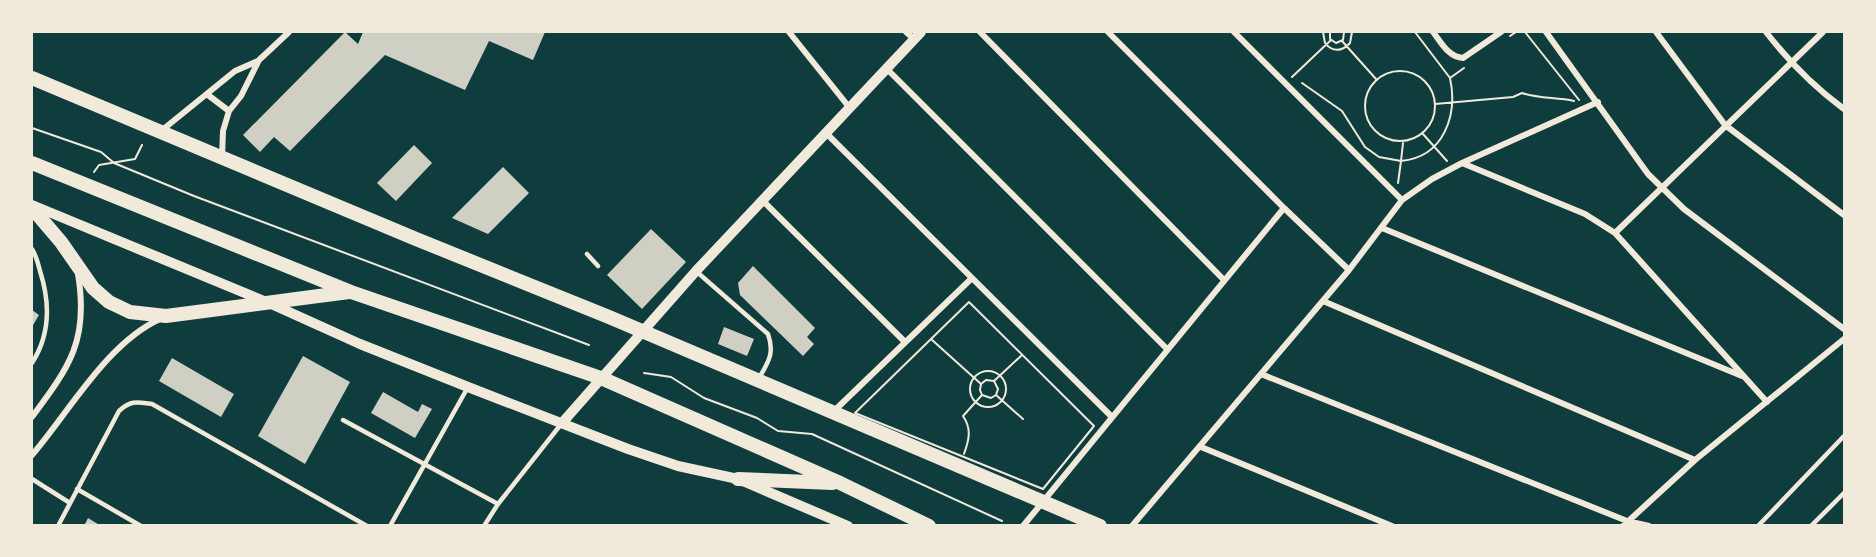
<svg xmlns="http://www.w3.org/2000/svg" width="1876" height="557" viewBox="0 0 1876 557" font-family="Barlow,sans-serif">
	<rect width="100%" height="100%" fill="#0f3d3e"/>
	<!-- building -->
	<path fill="#cfcfc3" d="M345,32L358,44L363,32H545L533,60L489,41L465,90L385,55L290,151L274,137L260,152L243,135Z
		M414,145L432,163L396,201L377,183Z
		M503,167L529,193L488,234L452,218Z
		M651,229L686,262L642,309L607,275Z
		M753,266L815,328L807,337L814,344L803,356L740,295L738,283Z
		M32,310L39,315L32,327Z
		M724,327L754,339L747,356L718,344Z
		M303,356L350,382L305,464L258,436Z
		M172,358L234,394L221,417L159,381Z
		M383,392L418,412L422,404L432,409L415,438L371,413Z
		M88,518L101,526H84Z"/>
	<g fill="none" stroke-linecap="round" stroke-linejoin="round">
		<!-- path -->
		<path stroke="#f1e9da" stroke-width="2" d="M1323,32L1325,43C1332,52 1342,52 1350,43L1352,32
			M1330,32V39L1336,43L1343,40L1344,32
			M1415,32L1450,78L1464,68
			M1525,32L1579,100
			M1510,36L1516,32
			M1342,41L1376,79
			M1365 106a35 35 0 1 1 70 0a35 35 0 1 1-70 0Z
			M1292,77L1331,40
			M1302,83L1342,111L1365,147L1379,157L1401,161L1398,183
			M1435,104L1513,97L1522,93C1539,99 1556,97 1574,101
			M32,128L101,152L114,163L194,196L589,345
			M1423,134L1447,161
			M1403,143L1401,161C1444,157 1458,115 1450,78
			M94,172L99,165L135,159L142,145
			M969,302L1094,426L1043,489L855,413Z
			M931,339L981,384L980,390L982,395L991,398L996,395L998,389L994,381L986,380L981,384
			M970 389a18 18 0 1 1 36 0a18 18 0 1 1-36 0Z
			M644,373L671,377L704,398L757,418L778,431L812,434L1002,521
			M994,381L1022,355
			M996,395L1023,419
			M964,454C969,440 972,429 963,416L982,395"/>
		<!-- service -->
		<path stroke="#f1e9da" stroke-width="4.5" d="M32,249C36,255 38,263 40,271C50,302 50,335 32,363
			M587,254L598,266
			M697,272L768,334C775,354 768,362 758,380
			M343,420L498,504
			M32,479L70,503
			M77,489L141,526
			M58,526L119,411C131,400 137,402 152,404L367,526
			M390,526L468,387
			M484,526L498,504L562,423
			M1758,526L1844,436
			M1811,526L1844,493"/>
		<!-- minor -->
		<path stroke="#f1e9da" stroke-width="6" d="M789,32L849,107
			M906,32L914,39
			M980,32L1224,280
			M1108,32L1284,208L1349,270
			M1234,32L1402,200
			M1433,32C1441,42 1448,57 1463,58L1501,32
			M1546,32L1648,174L1684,209L1844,329
			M1656,32L1725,125L1844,215
			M1766,32C1790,63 1813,86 1844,109
			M887,69L1167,349
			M208,95L229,111
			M161,131L235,71L258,61L289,32
			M826,133L1111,416
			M222,157L223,131L229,111L241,96L258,62
			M1462,163L1585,214L1615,233L1767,402
			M762,200L905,342
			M1382,228L1742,376
			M1615,233L1823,32
			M1323,301L1695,460
			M1261,374L1627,521L1649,526
			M834,411L972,278
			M32,417C70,366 89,340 78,274
			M1201,447L1392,526
			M32,455C69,412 107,343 160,319
			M1023,526L1284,208
			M1132,526L1349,270L1402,200L1432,179L1462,163L1598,102
			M1623,526L1695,460L1844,339"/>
		<!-- tertiary -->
		<path stroke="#f1e9da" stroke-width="10" d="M32,205L269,303L360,344L468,387L628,449L678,466L738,479L848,526
			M562,423L696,271L921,32"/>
		<!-- primary -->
		<path stroke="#f1e9da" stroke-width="14" d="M32,78L416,239L609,317L1100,526
			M32,163L351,292L601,378L840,483L929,526
			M32,208L61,242L93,288L109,302L130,312L166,316L349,292
			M738,479L832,483"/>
	</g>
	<!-- border -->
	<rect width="1876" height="557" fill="none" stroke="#f1e9da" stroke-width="66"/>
</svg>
